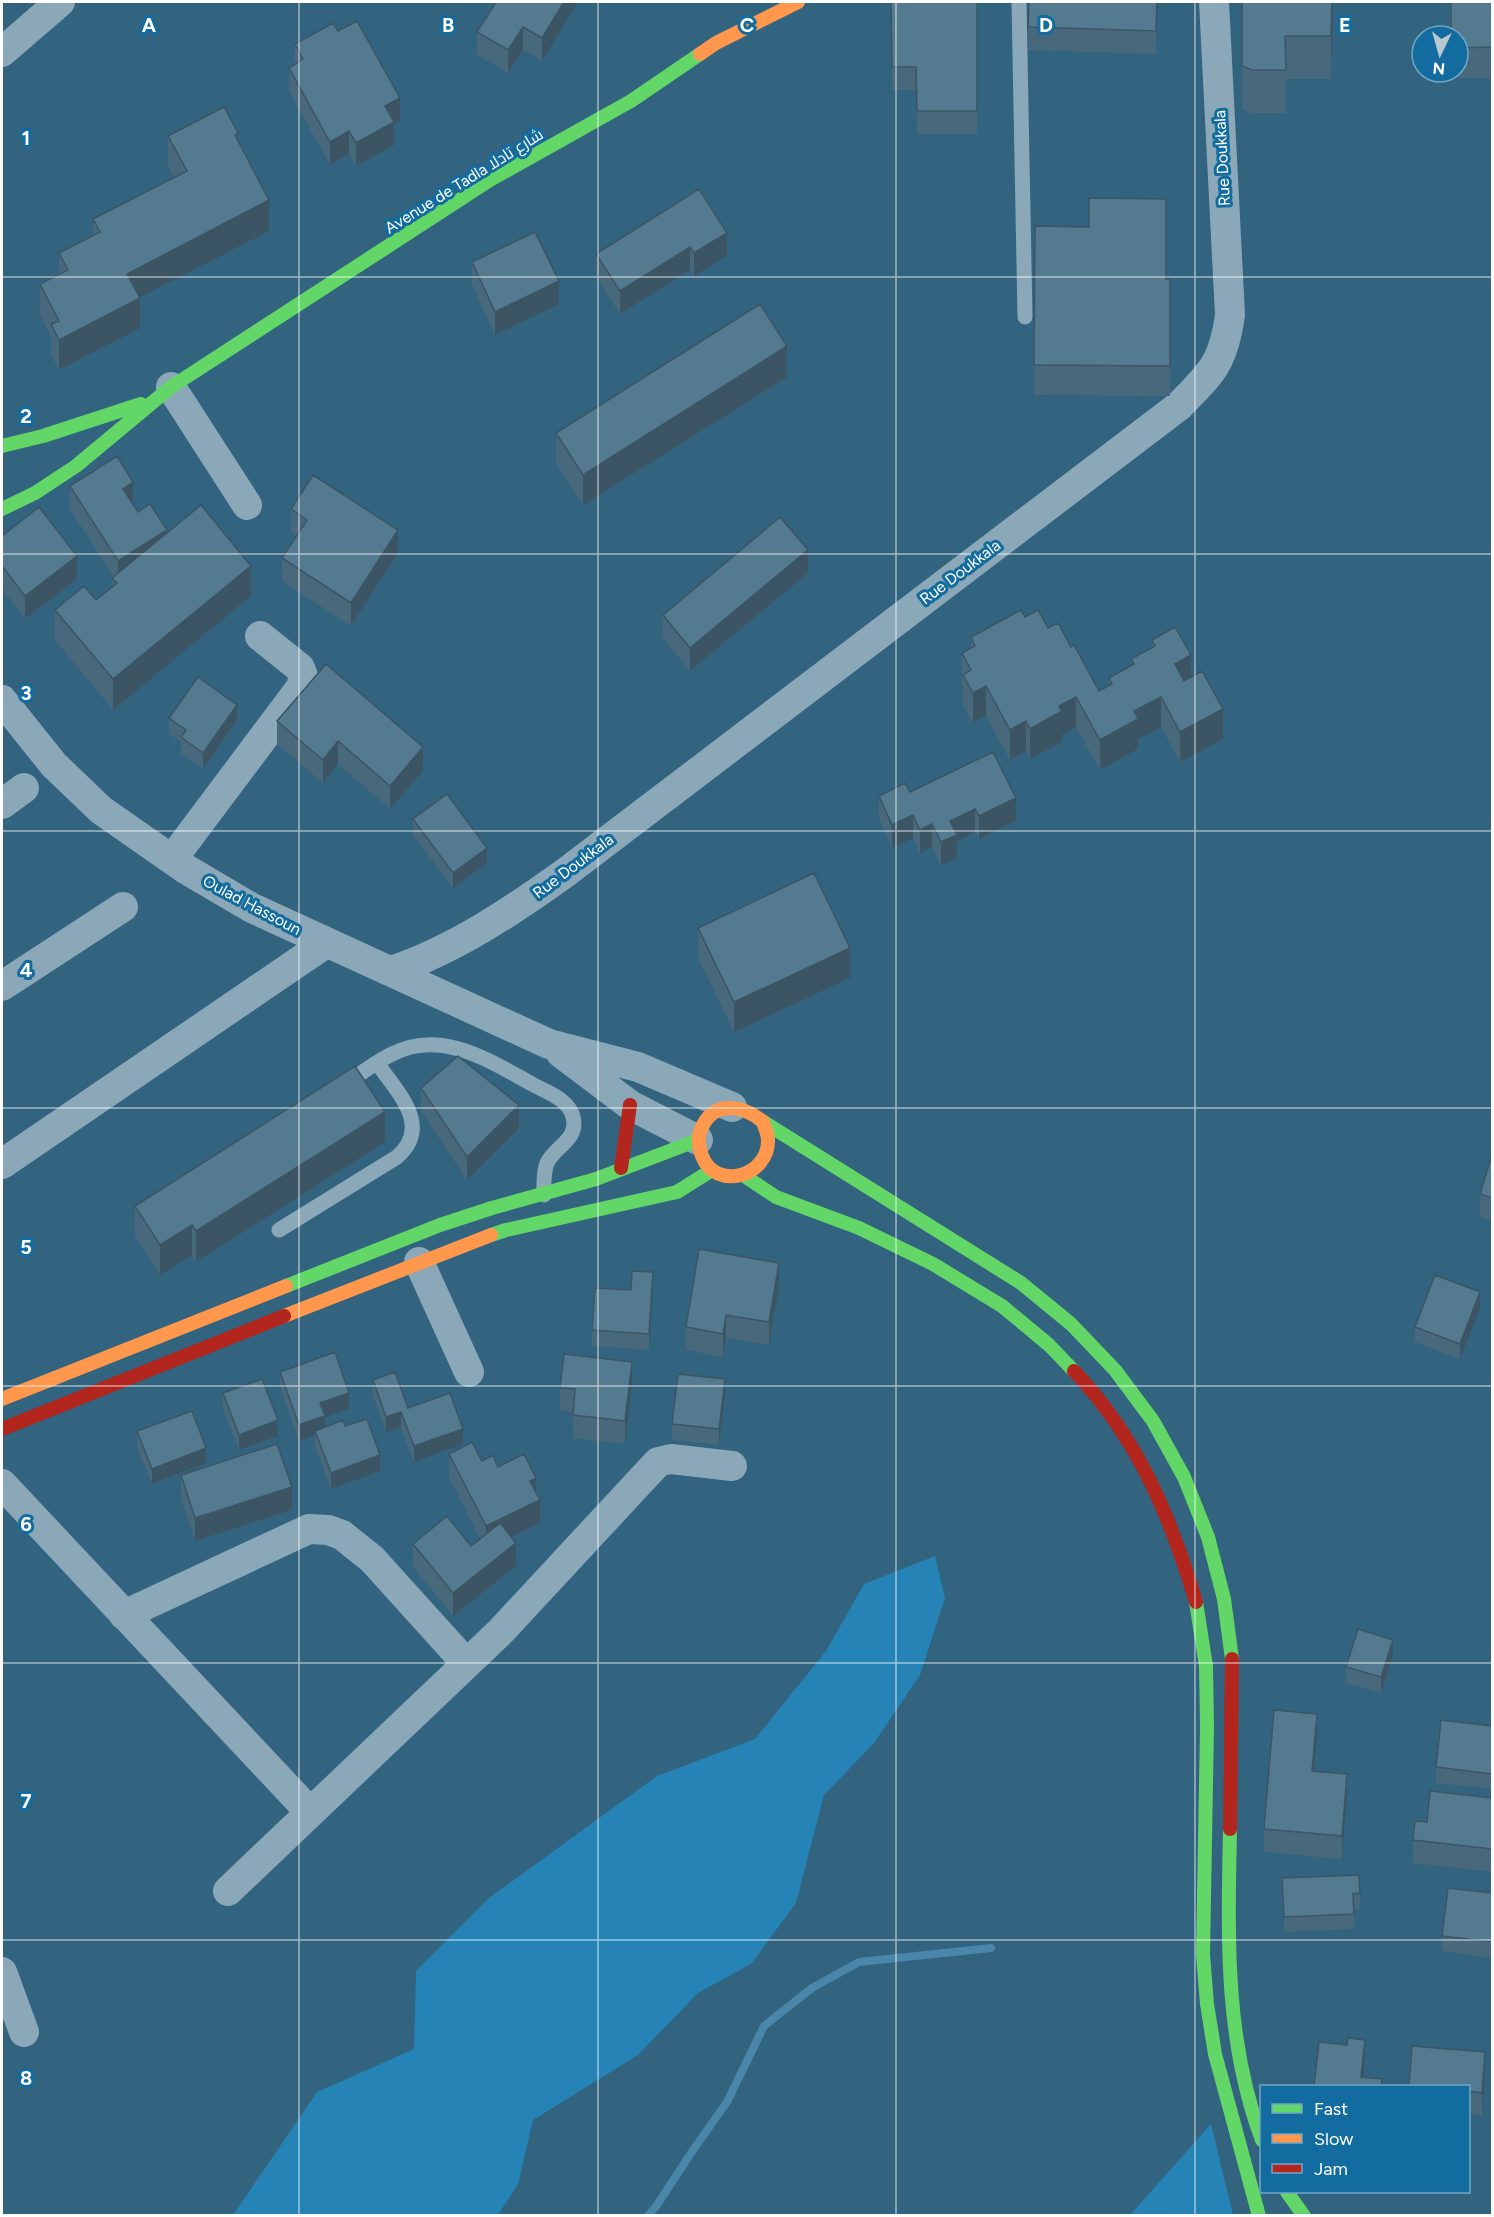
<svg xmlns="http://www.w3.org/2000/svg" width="1494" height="2217" viewBox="0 0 1494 2217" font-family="Figtree,Cairo,sans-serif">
	<rect width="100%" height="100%" fill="#32637f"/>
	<!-- green -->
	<path fill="#2683b5" d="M935,1556L945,1598L920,1675L874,1743L824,1795L796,1903L751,1964L698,1993L638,2055L533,2120L518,2184L498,2215H233L317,2092L414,2049L416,1971L489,1898L657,1776L755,1739L826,1651L864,1584Z
		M1211,2124L1233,2215H1130Z"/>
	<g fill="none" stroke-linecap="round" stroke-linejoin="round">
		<!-- stream -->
		<path stroke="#4a86a8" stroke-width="8" d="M648,2216L657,2205L693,2150L727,2102L764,2026L812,1988L859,1962L991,1948"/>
		<!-- lane -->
		<path stroke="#8aa8b8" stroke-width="15" d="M1019,2L1025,317
			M344,1085C359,1075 374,1063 390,1055C441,1028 488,1060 532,1084C546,1092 569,1099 573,1117C579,1140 555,1146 547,1163C543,1173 544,1185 544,1195
			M279,1230L397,1157C433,1126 397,1092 377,1063"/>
		<!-- street -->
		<path stroke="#8aa8b8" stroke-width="30" d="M2,52L60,2
			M171,387L247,505
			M2,700L54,765L101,810L184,868L252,908L549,1044L638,1067L732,1107
			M2,804L24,788
			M173,858L302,686L303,676L300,668L260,636
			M391,971C454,950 512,911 565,873L1179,406C1212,372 1223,364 1230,315L1214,2
			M2,986L123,907
			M561,1053L630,1105L698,1140
			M2,1164L326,943
			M419,1262L469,1372
			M2,1484L310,1812
			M124,1615L309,1529L328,1530L342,1535L372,1559L466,1663
			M228,1891L501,1631L658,1462L671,1459L732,1466
			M2,1972L24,2032"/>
		<!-- fast -->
		<path stroke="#63d668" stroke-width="14" d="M2,446L43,436L141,404
			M2,509L35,493L76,466L171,387L490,180L631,101L700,54
			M762,1121L1021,1283L1071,1324L1115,1370L1153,1421L1184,1477L1208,1537L1224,1599L1232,1659
			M743,1175L776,1197L859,1228L933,1264L1002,1306L1049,1345L1074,1371
			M491,1235L506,1230L677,1192L712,1170
			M286,1286L440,1225L492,1208L596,1179L698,1140
			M1196,1602L1206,1666L1207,1727L1203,1954L1207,2004L1215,2054L1259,2216
			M1230,1829C1228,1934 1224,2039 1262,2140
			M1287,2192L1304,2216"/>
		<!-- slow -->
		<path stroke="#ff974d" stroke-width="14" d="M700,54L716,43L798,2
			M762,1121C744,1106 716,1100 703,1125C697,1136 698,1145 702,1156C716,1192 769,1176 768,1140C768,1134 765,1128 763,1122
			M284,1316L491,1235
			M2,1399L286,1286"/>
		<!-- jam -->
		<path stroke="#b3261e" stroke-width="14" d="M621,1168L630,1105
			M1074,1371C1137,1437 1170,1515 1196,1602
			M2,1429L284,1316
			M1230,1829L1232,1659"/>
	</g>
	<!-- wall -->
	<path fill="#48697c" d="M576,2V5L542,61L523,50L508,73L477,55V32Z
		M891,2H977V134H917L916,90H892Z
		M1029,2H1157L1156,54L1028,50Z
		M1242,2H1333L1331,79H1286V113H1252L1242,109Z
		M1492,2V78H1451V72H1458V36Z
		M338,31L400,121L394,124V145L356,166L349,154L330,165L289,91V68L295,64V44Z
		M168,136L238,141L269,231L140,297V328L59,370L51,355V336L40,315V284L59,275V253L93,236V219L174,178L168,166Z
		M1035,226L1089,227L1166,279H1170V396L1034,395Z
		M727,233V256L694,276L690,270L620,314L596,277V254Z
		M472,262L559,304L495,335L472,285Z
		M787,377L583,505L556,463V433Z
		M70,486L133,505L138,512L251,596L113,710L55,640V610L96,600L112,587V578L114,577L70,509Z
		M291,509L398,553L351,626L282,581V558L296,536L291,532Z
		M2,536L77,579L25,619L2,589Z
		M808,573L690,671L663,638V615Z
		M1025,617L1048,628L1071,647L1099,691L1109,686V678L1131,666V659L1152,648V640L1191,677L1223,739L1180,762L1161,727L1138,739V749L1100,770L1076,727L1062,735V742L1030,759L1026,751L1010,760L986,716L973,723L963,705V687L962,684V653L971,648V637Z
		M169,718L237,720L203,769L181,753V742L169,734Z
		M277,721L423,771L390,809L338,764L323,783L277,744Z
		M993,752L1016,821L979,839L975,832L957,841V858L941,865L932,847L920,853L913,838L892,848L879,819V796L910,792Z
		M413,819L487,863L453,888L413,835Z
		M698,928L850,978L734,1032L698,958Z
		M421,1088L519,1128L467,1180L421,1111Z
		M385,1142L196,1262L192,1255L160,1275L135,1236V1206Z
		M1492,1155V1221L1480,1217V1194Z
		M779,1286L769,1345L726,1338L723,1357L686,1350V1327Z
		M653,1288L649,1350L592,1346V1330L631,1290Z
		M1480,1308L1460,1359L1415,1342V1327Z
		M280,1372L349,1409L325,1417V1427L345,1426L380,1471L331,1489L315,1446V1435L299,1441L280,1387Z
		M373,1380L408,1408L463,1444L414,1462L401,1427L386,1432L373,1396Z
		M632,1385L625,1444L573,1438V1412L560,1411V1388Z
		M223,1393L278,1436L239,1450L223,1409Z
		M725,1395L719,1445L672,1440V1424Z
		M137,1431L206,1463L152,1484L137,1447Z
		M449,1454L482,1461L498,1467L536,1494L540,1523L511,1537L516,1566L453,1616L413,1567V1544L471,1546L480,1539L449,1477Z
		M181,1475L292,1510L195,1541L181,1498Z
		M1393,1655L1381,1693L1346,1683V1667Z
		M1492,1726V1789L1436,1783V1767Z
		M1317,1737L1314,1771L1347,1797L1342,1859L1264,1852V1829Z
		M1492,1798V1872L1413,1863V1840L1427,1822Z
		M1282,1878L1360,1893V1909H1354V1929L1284,1932Z
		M1492,1893V1958L1442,1951V1936Z
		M1485,2075L1482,2116L1468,2114V2086Z"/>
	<!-- shaded-wall -->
	<path fill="#3b5565" d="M564,2H576V5L542,61V38Z
		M1332,2H1333L1331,79V36Z
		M523,27V50L508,73V50Z
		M400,98V121L394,124V145L356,166V143L385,106Z
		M349,131V154L330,165V142Z
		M269,200V231L127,304V274Z
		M727,233V256L694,276V253Z
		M690,247V270L620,314V291Z
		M559,281V304L495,335V312Z
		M140,298V328L59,370V340Z
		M787,346V377L583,505V475Z
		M133,482V505L123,489Z
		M167,530V553L118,584V561Z
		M398,530V553L351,626V603Z
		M808,550V573L690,671V648Z
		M77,556V579L25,619V596Z
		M251,566V596L113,710V679Z
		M1191,655V685L1175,694V664Z
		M986,686V716L973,723V693Z
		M1076,697V727L1062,735V742L1030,759V729L1059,706Z
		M1161,697V727L1138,739V749L1100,770V740L1134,711Z
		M237,705V720L203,769V753Z
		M1223,709V739L1180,762V732Z
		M1026,721V751L1010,760V730Z
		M338,741V764L323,783V760Z
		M423,747V771L390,809V786Z
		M1016,798V821L979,839V816Z
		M975,809V832L957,841V858L941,865V842L950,821Z
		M913,815V838L892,848V825Z
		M932,824V847L920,853V830Z
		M487,848V863L453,888V873Z
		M850,948V978L734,1032V1002Z
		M519,1105V1128L467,1180V1157Z
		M385,1112V1142L196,1262V1231Z
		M192,1225V1255L160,1275V1245Z
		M779,1263V1286L769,1345V1322Z
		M653,1272V1288L649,1350V1334Z
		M1480,1292V1308L1460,1359V1344Z
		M726,1315V1338L723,1357V1334Z
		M632,1362V1385L625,1444V1421Z
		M725,1379V1395L719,1445V1429Z
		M349,1393V1409L325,1417V1431H315V1435L299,1441V1425L320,1403Z
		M401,1412V1427L386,1432V1417Z
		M278,1420V1436L239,1450V1435Z
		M463,1429V1444L414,1462V1446Z
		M206,1448V1463L152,1484V1469Z
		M380,1455V1471L331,1489V1473Z
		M536,1478V1501L530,1481Z
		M292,1487V1510L195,1541V1518Z
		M540,1500V1523L486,1549V1526Z
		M516,1543V1566L453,1616V1593Z
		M1393,1640V1655L1381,1693V1677Z
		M1317,1714V1737L1312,1794V1771Z
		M1347,1774V1797L1342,1859V1836Z
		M1365,2040V2056L1362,2086L1361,2077Z
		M1485,2052V2075L1482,2116V2093Z"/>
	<!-- building -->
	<path fill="#547a90" stroke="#3b5565" stroke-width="1.5" d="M496,2H564L542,38L523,27L508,50L477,32Z
		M891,2H977V111H917L916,67H892Z
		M1029,2H1157L1156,31L1028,27Z
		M1242,2H1332L1331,36H1285L1286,70H1252L1242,66Z
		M1451,2H1492V47L1458,48V36H1451Z
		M357,21L400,98L385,106L394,122L356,143L349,131L330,142L289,68L303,59L295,44L333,23L338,31Z
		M224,107L238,133L235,135L269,200L127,274L140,298L59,340L51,324L59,321L40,284L68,270L59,253L100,232L93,219L187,171L168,136Z
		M699,189L727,233L694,253L690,247L620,291L596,254Z
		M1089,198L1166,199V279H1170V366L1034,365L1035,226L1089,227Z
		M535,232L559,281L495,312L472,262Z
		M760,304L787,346L583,475L556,433Z
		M117,456L133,482L123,489L138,512L150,504L167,530L118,561L70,486Z
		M313,475L398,530L351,603L282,558L307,520L291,509Z
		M201,505L251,566L113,679L55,610L84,586L96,600L117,583L112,578Z
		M39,507L77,556L25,596L2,566V536Z
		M780,517L808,550L690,648L663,615Z
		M1021,610L1025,617L1038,610L1048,628L1058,623L1071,647L1074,645L1099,691L1112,684L1109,678L1134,664L1131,659L1155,646L1152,640L1175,627L1191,655L1175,664L1184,681L1202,671L1223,709L1180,732L1161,697L1134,711L1138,719L1100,740L1076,697L1059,706L1062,711L1030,729L1026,721L1010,730L986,686L973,693L963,675L971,670L962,653L975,646L971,637Z
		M326,664L423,747L390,786L338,741L323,760L277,721Z
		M198,677L237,705L203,753L181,737L186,730L169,718Z
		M993,752L1016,798L979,816L975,809L950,821L957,835L941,842L932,824L920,830L913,815L892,825L879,796L905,783L910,792Z
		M447,794L487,848L453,873L413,819Z
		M814,873L850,948L734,1002L698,928Z
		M458,1056L519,1105L467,1157L421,1088Z
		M355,1066L385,1112L196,1231L192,1225L160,1245L135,1206Z
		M1492,1155V1198L1480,1194Z
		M699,1249L779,1263L769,1322L726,1315L723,1334L686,1327Z
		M632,1271L653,1272L649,1334L592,1330L595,1288L631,1290Z
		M1435,1275L1480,1292L1460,1344L1415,1327Z
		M335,1352L349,1393L320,1403L325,1416L299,1425L280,1372Z
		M564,1354L632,1362L625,1421L573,1415L575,1389L560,1388Z
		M395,1372L408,1408L450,1393L463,1429L414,1446L401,1412L386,1417L373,1380Z
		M678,1374L725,1379L719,1429L672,1424Z
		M262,1379L278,1420L239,1435L223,1393Z
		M192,1411L206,1448L152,1469L137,1431Z
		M367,1419L380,1455L331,1473L315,1431L343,1420L345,1426Z
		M472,1442L482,1461L493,1455L498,1467L524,1454L536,1478L530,1481L540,1500L486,1526L449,1454Z
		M277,1444L292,1487L195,1518L181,1475Z
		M447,1516L471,1546L500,1523L516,1543L453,1593L413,1544Z
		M1358,1629L1393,1640L1381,1677L1346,1667Z
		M1274,1710L1317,1714L1312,1771L1347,1774L1342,1836L1264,1829Z
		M1441,1720L1492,1726V1774L1436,1767Z
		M1430,1791L1492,1798V1849L1413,1840L1415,1821L1427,1822Z
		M1359,1875L1360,1893L1353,1894L1354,1914L1284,1917L1282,1878Z
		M1448,1888L1492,1893V1942L1442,1936Z
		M1348,2038L1365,2040L1361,2077L1382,2079L1381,2086H1314L1319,2042L1347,2045Z
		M1412,2046L1485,2052L1482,2093L1468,2091V2086H1409Z"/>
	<!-- grid -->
	<path fill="none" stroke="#fff" stroke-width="1.5" stroke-opacity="0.55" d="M299,2V2216M598,2V2216M896,2V2216M1195,2V2216M2,277H1492M2,554H1492M2,831H1492M2,1108H1492M2,1386H1492M2,1663H1492M2,1940H1492"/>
	<g text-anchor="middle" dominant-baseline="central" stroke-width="6" stroke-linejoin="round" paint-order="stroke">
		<!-- street labels -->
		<g font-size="16" fill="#fff" stroke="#126c9f">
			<text transform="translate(1222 158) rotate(-93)">Rue Doukkala</text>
			<text transform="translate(464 181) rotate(-32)">Avenue de Tadla شارع تادلا</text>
			<text transform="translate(960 572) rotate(-37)">Rue Doukkala</text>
			<text transform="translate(573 866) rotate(-37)">Rue Doukkala</text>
			<text transform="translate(252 905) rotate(28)">Oulad Hassoun</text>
		</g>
	</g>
	<g font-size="20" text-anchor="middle" font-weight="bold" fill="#fff" stroke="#126c9f" stroke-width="6" stroke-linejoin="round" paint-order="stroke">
		<text x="149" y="32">A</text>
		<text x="448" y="32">B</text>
		<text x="747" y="32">C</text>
		<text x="1046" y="32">D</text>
		<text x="1345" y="32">E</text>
		<text x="26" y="145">1</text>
		<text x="26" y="423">2</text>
		<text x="26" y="700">3</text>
		<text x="26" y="977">4</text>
		<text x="26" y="1254">5</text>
		<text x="26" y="1531">6</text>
		<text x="26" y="1808">7</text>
		<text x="26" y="2085">8</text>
	</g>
	<!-- border -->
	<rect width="1494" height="2217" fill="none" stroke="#ffffff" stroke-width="6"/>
	<!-- legend -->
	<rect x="1260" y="2085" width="210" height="108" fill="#126c9f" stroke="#71a7c5" stroke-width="1.5"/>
	<rect x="1272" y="2104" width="30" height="9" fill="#63d668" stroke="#71a7c5" stroke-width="1.5"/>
	<text x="1314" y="2115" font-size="18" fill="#ffffff">Fast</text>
	<rect x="1272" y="2134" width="30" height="9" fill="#ff974d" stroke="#71a7c5" stroke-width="1.5"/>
	<text x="1314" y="2145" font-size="18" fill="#ffffff">Slow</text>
	<rect x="1272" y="2164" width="30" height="9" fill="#b3261e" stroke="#71a7c5" stroke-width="1.5"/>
	<text x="1314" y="2175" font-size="18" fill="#ffffff">Jam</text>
	<!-- north arrow -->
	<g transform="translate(1440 54) rotate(185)"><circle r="28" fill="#126c9f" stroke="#71a7c5" stroke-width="1.5"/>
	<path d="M0-4.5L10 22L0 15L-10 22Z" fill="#b7c8d2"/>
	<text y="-9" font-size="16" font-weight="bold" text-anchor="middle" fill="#ffffff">N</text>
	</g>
</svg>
